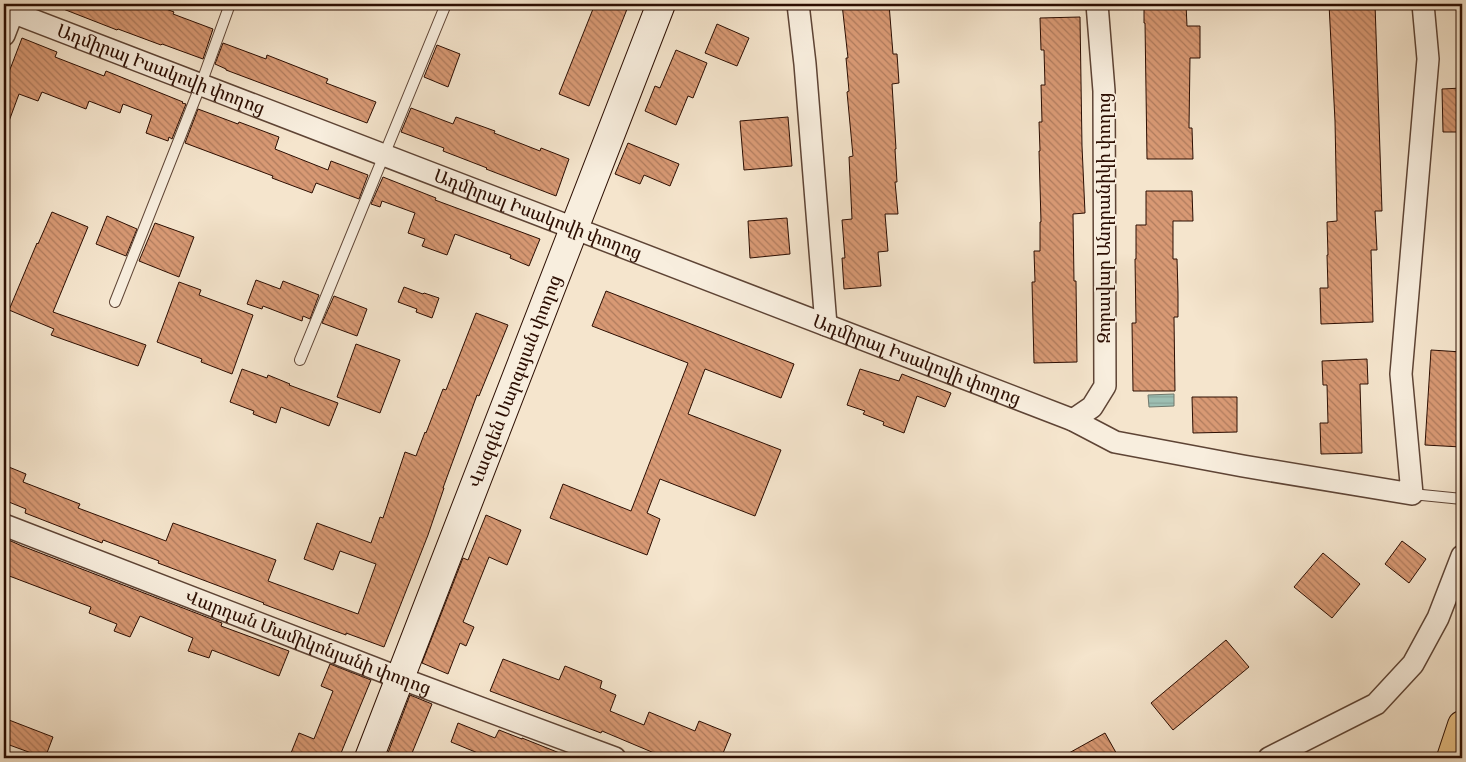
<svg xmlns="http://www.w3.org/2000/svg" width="1466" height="762" viewBox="0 0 1466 762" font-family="Alegreya,'Noto Serif Armenian',serif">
	<defs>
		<pattern id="water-rules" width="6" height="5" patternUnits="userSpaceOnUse" patternTransform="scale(1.25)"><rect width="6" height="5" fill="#9dbfb3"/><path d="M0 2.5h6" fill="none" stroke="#87a398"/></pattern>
		<pattern id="building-back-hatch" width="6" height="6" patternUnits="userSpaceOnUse" patternTransform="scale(1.25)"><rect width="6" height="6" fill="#d89974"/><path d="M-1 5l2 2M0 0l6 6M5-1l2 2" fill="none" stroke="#af7b5d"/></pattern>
	</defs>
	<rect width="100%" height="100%" fill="#f5e5cd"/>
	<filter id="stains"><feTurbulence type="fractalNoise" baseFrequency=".004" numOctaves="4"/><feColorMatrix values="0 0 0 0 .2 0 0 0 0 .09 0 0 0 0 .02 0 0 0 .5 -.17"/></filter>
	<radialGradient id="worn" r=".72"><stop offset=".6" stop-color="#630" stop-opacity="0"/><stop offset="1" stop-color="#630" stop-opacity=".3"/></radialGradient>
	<!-- water -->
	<path fill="url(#water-rules)" stroke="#70786c" d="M1174,394V406L1149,407L1148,395Z"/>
	<!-- building -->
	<path fill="url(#building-back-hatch)" stroke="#2c0e02" d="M53,4H153L174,12L173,14L213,29L203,59L162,44L161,45L118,29L117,30L53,5Z
		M595,4H629L589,106L559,94Z
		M842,4H889L893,54H897L899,83L892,84L896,149H895L897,182H895L898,214H885L888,251L878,252L881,286L844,289L842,258H845L842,220L852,219L849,157L853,156L847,92L849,91L846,58H848Z
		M1144,4H1186L1187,26H1200V58H1190L1189,128H1192L1193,159H1147L1145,23H1144Z
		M1329,4H1375L1382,211H1375L1377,250H1371L1373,322L1321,324L1320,288H1328L1327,255H1328L1327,222L1337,221L1335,121Z
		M1080,17L1082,146L1085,213L1073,214L1074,281H1076L1077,362L1034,363L1032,282H1035L1034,251H1040V222H1041L1039,151H1040L1039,122H1042L1041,85H1045L1044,50H1041L1040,18Z
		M717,24L749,38L737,66L705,53Z
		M22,38L57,52L55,57L104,76L106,71L183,102L182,103L186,104L172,139L169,137L168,141L146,133L152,115L123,104L120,113L89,101L86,109L42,92L38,101L19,94L5,132H4V85Z
		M223,43L266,59L267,55L328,79L326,83L376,102L367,123L226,70V69L215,64Z
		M437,45L460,54L448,87L424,77Z
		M676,50L707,63L693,98L688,96L676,125L645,111L655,86L660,88Z
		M1462,88V132H1443L1442,89Z
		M411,108L453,124L456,117L495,131L494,133L540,151L541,148L569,159L556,196L486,169L487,168L443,151L444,148L401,132Z
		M198,109L238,124L239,122L279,137L275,149L328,170L331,161L368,175L359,199L316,183L312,193L272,178L273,176L185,143Z
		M788,117L792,166L744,170L740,121Z
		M628,143L679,164L670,186L644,175L640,184L615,174Z
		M383,177L436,198L435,200L540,239L529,266L510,258L511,255L455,234L447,255L422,246L425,239L408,233L415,213L382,201L380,207L371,204Z
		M1146,191H1192L1193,221H1173V259H1177L1178,293V317H1174L1175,391H1133L1132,323H1136L1135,259H1136V225H1146Z
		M52,212L88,227L53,312L146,345L138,366L51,335L54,329L9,310L37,243L38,244Z
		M107,216L137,229L126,256L96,244Z
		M787,218L790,254L750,258L748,221Z
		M155,223L194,237L179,277L139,261Z
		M256,280L280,289L283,281L319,295L310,319L303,316L302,321L263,306L262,309L247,304Z
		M179,282L201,290L199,295L253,315L232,374L201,362L202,359L157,342Z
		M404,287L423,294L424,293L439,298L432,318L416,312L417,309L398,302Z
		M606,291L794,364L781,398L705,369L688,414L781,450L755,516L660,479L647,513L660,519L647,555L550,518L563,484L631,511L688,363L592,326Z
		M334,296L367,309L357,336L322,323Z
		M476,313L508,325L479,396L477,395L443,488H444L428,535L384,647L346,633V635L263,604L264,603L158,563L159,561L103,540L102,543L25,513L26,509L4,500V465L26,474L23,482L80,504L78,508L166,541L173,523L276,560L268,581L358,614L376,564L340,551L333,570L304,559L317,523L371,543L380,517L383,518L405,452L416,456L425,432L426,433L443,389L446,390Z
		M356,344L400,360L380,413L337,397Z
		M1431,350L1462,352V425L1461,447L1425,445Z
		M1367,359L1368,384H1360L1362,453L1321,454L1320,423H1328L1327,385H1323L1322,361Z
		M242,369L267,378L268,375L290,384L289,385L338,403L329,426L281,407L276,423L253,414L254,411L230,402Z
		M860,369L899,381L902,374L951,393L945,407L917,396L904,433L883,425L884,422L863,414L865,411L847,405Z
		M1192,397H1237V432L1193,433Z
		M486,515L521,530L507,565L489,557L463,622L474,627L466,646L460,643L448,674L422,663L463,558L468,560Z
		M4,538L22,546L183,608L222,623L221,626L289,651L279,676L212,650L209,658L188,651L193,638L140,616L130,637L114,631L117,624L89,613L91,607L4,574Z
		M1402,541L1426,559L1409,583L1385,564Z
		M1323,553L1360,584L1332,618L1294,587Z
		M1226,640L1249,667L1173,730L1151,703Z
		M503,659L559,680L565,666L602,681L600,688L616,695L610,711L644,725L649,712L695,731L699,721L731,734L721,758H666L602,731L601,733L490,691Z
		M330,664L371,680L339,758H289L299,733L314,739L333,691L321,686Z
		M410,695L432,704L410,758H386Z
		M9,720L53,737L45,758L4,743V722L8,723Z
		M458,723L495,738L499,730L522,739V738L572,758H490L451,742Z
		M1105,733L1119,758H1060Z"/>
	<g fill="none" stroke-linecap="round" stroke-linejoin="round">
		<defs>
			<path id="lane" d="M115,302L201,84L230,4
				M300,360L446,4
				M1412,494L1462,499"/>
			<g id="street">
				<path d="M798,4L805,64L826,325"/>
				<path id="s1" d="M4,9L1073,420L1115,442L1243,466L1412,494L1401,374L1428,59L1423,4"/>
				<path d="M4,35L16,4"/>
				<path d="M1073,420L1092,407L1105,386L1104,91L1097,4"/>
				<path id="s2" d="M4,525L400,678L615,758"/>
				<path d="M1269,758L1376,704L1413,664L1438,618L1462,556"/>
			</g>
			<g id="secondary">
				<path id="s3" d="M369,758L661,4"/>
			</g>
			<path id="highway" d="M1451,758L1462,725"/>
		</defs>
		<!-- lane casing -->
		<use href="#lane" stroke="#5e4435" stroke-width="12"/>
		<!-- street casing -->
		<use href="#street" stroke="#5e4435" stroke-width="24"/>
		<!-- secondary casing -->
		<use href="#secondary" stroke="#2c0e02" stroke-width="30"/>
		<!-- highway casing -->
		<use href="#highway" stroke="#2c0e02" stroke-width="30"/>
		<!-- lane -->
		<use href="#lane" stroke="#f8eede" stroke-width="10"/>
		<!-- street -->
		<use href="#street" stroke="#f8eede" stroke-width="21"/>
		<!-- secondary -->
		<use href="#secondary" stroke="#f8eede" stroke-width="28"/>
		<!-- highway -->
		<use href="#highway" stroke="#eac286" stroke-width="28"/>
	</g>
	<g text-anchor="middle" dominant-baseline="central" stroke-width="4" stroke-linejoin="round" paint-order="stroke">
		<!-- street labels -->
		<g font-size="18" fill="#2c0e02" stroke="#f8eede">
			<text stroke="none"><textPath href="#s1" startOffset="168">Ադմիրալ Իսակովի փողոց</textPath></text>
			<text stroke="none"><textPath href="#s1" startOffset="572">Ադմիրալ Իսակովի փողոց</textPath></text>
			<text transform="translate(1104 218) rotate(-90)">Զորավար Անդրանիկի փողոց</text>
			<text stroke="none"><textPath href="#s1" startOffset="978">Ադմիրալ Իսակովի փողոց</textPath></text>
			<text stroke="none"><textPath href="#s3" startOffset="404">Վազգեն Սարգսյան փողոց</textPath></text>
			<text stroke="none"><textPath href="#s2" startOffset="326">Վարդան Մամիկոնյանի փողոց</textPath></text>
		</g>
	</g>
	<!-- margin -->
	<rect width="1466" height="762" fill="none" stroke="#f5e5cd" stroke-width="20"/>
	<rect x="5" y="5" width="1456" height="752" fill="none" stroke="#2c0e02" stroke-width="2.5"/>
	<rect x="10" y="10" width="1446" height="742" fill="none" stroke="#2c0e02"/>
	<rect width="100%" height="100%" filter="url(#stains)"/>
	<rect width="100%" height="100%" fill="url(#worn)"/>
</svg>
